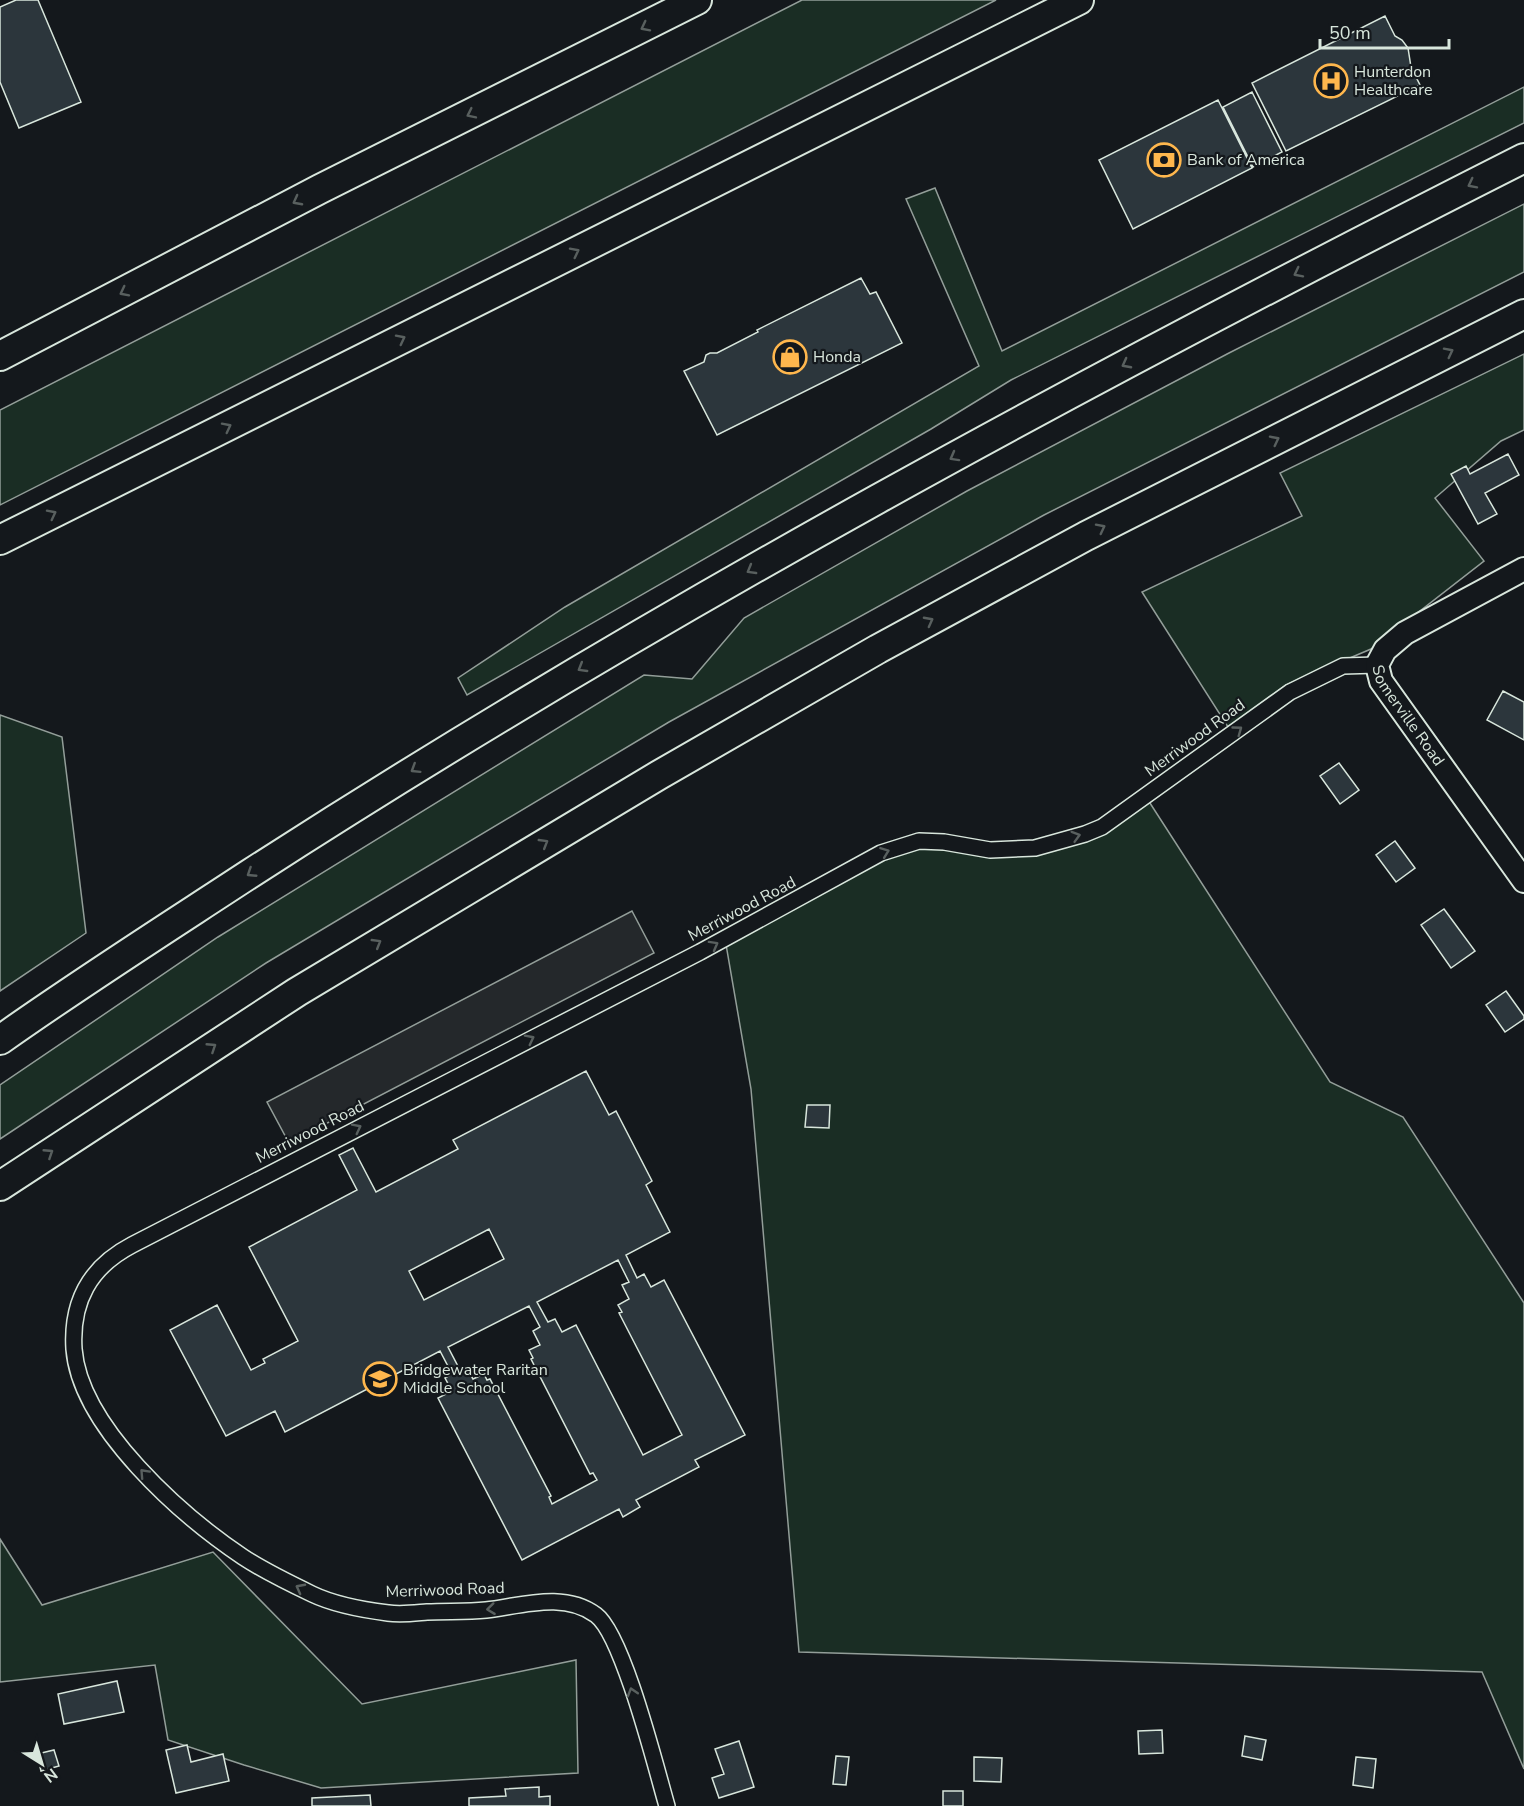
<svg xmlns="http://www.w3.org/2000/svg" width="1524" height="1806" viewBox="0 0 1524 1806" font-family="'Nunito Sans',sans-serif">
	<rect width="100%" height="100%" fill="#14181c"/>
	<!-- green -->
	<path fill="#1a2d24" stroke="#939e99" stroke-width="1.5" d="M802,0H996L0,505V410Z
		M1524,87V123L1011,380L931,429L467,695L458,678L565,607L979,366L906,199L935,188L1002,351Z
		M1524,204V272L1044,515L669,722L266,963L0,1139V1085L218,937L644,675L692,679L744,618L967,491L1229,353Z
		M1524,354V430L1501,441L1435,498L1484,561L1371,649L1286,685L1228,727L1142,592L1302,516L1280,473Z
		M0,715L62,737L86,933L0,991Z
		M1148,800L1330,1082L1403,1117L1524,1303V1769L1482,1672L799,1652L751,1089L724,933L904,843L1060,844Z
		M0,1539L42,1605L213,1552L362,1704L576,1660L578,1773L321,1788L244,1765L168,1740L155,1665L0,1682Z"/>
	<!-- parking -->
	<path fill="#24282b" stroke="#939e99" stroke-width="1.5" d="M632,911L654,953L289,1143L267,1102Z"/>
	<!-- building -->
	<path fill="#2c363c" stroke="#d8e6dc" stroke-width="1.5" fill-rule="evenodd" d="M16,0H38L81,102L19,128L0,82V7Z
		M1385,16L1395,36L1402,40L1408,48L1411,67L1420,85L1286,151L1252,83Z
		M1252,92L1282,152L1253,167L1223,107Z
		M1218,100L1252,168L1133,229L1099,160Z
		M861,278L870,294L876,292L902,343L717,435L684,371L704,362L706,355L710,353H717L758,332L757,330Z
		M1508,454L1519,475L1485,493L1497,514L1478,524L1451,474L1466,466L1470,474Z
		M1503,691L1524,702V740L1487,720Z
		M1339,763L1359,790L1340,804L1320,776Z
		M1395,841L1415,868L1396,882L1376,855Z
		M1444,909L1475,951L1451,968L1421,925Z
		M1506,991L1524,1016V1019L1505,1032L1486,1005Z
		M586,1071L609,1115L616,1111L652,1181L646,1185L670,1232L626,1255L637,1278L644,1274L651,1287L664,1280L745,1435L695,1460L699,1467L636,1500L640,1507L623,1517L619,1509L522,1560L438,1398L452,1391L445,1378L452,1374L440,1351L285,1432L275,1411L226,1436L170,1330L217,1305L251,1370L265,1363L263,1359L298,1341L249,1247L357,1190L339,1155L353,1148L376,1192L458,1149L453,1140ZM489,1229L504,1259L424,1300L409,1271ZM618,1260L629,1282L622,1285L629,1299L618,1305L622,1312L619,1313L682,1435L643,1455L576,1325L562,1332L555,1319L548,1322L537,1302ZM529,1306L540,1327L533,1331L540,1345L529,1350L533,1358L531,1359L590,1474L593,1473L597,1480L552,1504L549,1497L551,1496L490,1379L487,1380L484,1374L473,1379L466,1367L460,1370L448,1347Z
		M807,1105H830L829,1128L805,1127Z
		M117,1681L124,1712L64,1724L58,1694Z
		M1162,1730L1163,1753L1139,1754L1138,1731Z
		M1245,1736L1266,1740L1262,1760L1242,1756Z
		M739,1741L754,1787L719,1798L712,1778L724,1774L715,1749Z
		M187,1745L191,1762L223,1754L229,1781L176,1793L166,1750Z
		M54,1750L59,1766L41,1771L37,1754Z
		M836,1756L849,1757L846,1785L833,1784Z
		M974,1757L1002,1758L1001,1782L974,1781Z
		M1356,1757L1376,1759L1373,1788L1353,1785Z
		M539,1787V1797L550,1796V1806H469V1798L506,1796L505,1789Z
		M943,1791H963V1806H943Z
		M370,1795L371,1806H312V1798Z"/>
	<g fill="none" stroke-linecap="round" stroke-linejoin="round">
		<defs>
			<path id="street" d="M667,1806C656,1768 623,1635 596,1615C564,1591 521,1606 486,1610C467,1612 447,1611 427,1612C415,1613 401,1615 388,1613C364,1610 335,1605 312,1594C289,1583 264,1571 243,1557C182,1516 80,1427 74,1349C71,1301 90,1267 132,1245L700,952L881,853L919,841L944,842L990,850L1035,848L1085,834L1102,827L1290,692L1343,666L1377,665"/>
			<g id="secondary">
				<path id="s1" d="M1524,569L1405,633L1385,650L1377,665L1381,681L1524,881"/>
			</g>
			<path id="highway" d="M0,356L320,189L697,0
				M0,540L1079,0
				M0,1040C82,982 167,928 251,873C660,609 1089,378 1524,158
				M0,1186L297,992L659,775L878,649L1086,536L1524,314"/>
		</defs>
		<!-- street casing -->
		<use href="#street" stroke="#d8e6dc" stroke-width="18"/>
		<!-- secondary casing -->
		<use href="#secondary" stroke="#d8e6dc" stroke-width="26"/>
		<!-- highway casing -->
		<use href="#highway" stroke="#d8e6dc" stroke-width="32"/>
		<!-- street -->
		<use href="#street" stroke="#14181c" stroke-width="15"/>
		<!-- secondary -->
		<use href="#secondary" stroke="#14181c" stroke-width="22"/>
		<!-- highway -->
		<use href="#highway" stroke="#14181c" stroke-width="28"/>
	</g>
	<!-- one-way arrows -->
	<defs><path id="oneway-chevron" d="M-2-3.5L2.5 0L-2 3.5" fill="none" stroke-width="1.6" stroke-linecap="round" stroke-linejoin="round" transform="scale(1.5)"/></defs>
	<g stroke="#59605f">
		<use href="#oneway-chevron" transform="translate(645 27) rotate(153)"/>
		<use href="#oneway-chevron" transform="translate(471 114) rotate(154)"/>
		<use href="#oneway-chevron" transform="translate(1472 184) rotate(153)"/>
		<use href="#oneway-chevron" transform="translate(297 201) rotate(152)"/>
		<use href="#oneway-chevron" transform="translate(575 252) rotate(-27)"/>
		<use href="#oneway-chevron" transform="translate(1298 273) rotate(153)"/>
		<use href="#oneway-chevron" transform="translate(124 292) rotate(153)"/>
		<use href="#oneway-chevron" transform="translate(401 339) rotate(-27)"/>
		<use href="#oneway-chevron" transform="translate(1449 352) rotate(-27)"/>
		<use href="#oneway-chevron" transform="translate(1126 364) rotate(152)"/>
		<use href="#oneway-chevron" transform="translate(227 427) rotate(-27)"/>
		<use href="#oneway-chevron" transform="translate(1275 440) rotate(-27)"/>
		<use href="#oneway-chevron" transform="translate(954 457) rotate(151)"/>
		<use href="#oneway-chevron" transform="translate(52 514) rotate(-27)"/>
		<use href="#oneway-chevron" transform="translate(1101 528) rotate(-27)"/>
		<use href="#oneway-chevron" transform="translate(751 570) rotate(150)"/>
		<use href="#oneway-chevron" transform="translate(929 621) rotate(-28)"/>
		<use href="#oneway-chevron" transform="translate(582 668) rotate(149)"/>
		<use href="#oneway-chevron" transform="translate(1238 730) rotate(-36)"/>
		<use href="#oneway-chevron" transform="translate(415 769) rotate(148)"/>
		<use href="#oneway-chevron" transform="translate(1076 836) rotate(-16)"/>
		<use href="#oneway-chevron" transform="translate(544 843) rotate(-31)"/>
		<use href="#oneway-chevron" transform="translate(885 852) rotate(-21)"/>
		<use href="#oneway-chevron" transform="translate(251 873) rotate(147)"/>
		<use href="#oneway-chevron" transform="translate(377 943) rotate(-31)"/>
		<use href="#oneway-chevron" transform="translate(714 945) rotate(-29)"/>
		<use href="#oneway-chevron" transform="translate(530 1039) rotate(-27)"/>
		<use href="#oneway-chevron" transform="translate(212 1047) rotate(-33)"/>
		<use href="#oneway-chevron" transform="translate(357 1128) rotate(-27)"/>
		<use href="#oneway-chevron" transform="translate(49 1153) rotate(-33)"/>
		<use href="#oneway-chevron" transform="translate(144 1473) rotate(-133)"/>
		<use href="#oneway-chevron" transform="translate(300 1588) rotate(-152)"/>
		<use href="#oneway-chevron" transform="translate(491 1609) rotate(173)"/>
		<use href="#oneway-chevron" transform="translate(632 1692) rotate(-107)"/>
	</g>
	<!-- icons -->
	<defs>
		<symbol id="hospital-ring" viewBox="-11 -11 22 22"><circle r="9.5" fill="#14181c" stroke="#ffb74d" stroke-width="1.5"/><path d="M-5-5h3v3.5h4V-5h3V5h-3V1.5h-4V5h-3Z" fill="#ffb74d"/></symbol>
		<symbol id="bank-ring" viewBox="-11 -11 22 22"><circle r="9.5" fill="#14181c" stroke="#ffb74d" stroke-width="1.5"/><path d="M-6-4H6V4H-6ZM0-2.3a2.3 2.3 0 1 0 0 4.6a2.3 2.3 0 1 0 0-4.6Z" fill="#ffb74d"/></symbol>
		<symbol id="shop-ring" viewBox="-11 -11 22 22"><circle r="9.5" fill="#14181c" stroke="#ffb74d" stroke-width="1.5"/><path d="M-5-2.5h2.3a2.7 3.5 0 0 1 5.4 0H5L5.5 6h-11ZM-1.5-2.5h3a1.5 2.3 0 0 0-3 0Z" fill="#ffb74d"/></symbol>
		<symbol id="school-ring" viewBox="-11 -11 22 22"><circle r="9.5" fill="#14181c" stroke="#ffb74d" stroke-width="1.5"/><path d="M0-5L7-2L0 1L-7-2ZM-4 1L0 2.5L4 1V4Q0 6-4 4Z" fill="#ffb74d"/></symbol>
	</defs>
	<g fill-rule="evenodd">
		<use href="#hospital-ring" x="1312" y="62" width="38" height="38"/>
		<use href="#bank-ring" x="1145" y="141" width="38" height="38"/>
		<use href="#shop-ring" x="771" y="338" width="38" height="38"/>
		<use href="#school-ring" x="361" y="1360" width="38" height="38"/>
	</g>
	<g text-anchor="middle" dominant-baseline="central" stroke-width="4.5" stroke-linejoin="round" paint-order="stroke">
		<!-- poi labels -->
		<g font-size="16" fill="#d8e6dc" stroke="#14181c" text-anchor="start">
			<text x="1354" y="72">Hunterdon<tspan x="1354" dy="18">Healthcare</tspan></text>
			<text x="1187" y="160">Bank of America</text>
			<text x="813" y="357">Honda</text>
			<text x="403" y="1370">Bridgewater Raritan<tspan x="403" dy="18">Middle School</tspan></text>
		</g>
		<!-- street labels -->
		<g font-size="16" fill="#d8e6dc" stroke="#14181c">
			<text stroke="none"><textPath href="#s1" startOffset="238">Somerville Road</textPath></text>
			<text transform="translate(1195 738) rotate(-36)">Merriwood Road</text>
			<text transform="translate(742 909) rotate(-28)">Merriwood Road</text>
			<text transform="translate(310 1132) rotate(-27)">Merriwood Road</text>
			<text transform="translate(445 1590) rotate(-2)">Merriwood Road</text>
		</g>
	</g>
	<!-- north arrow -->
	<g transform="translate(42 1764) rotate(143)" stroke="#14181c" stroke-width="4.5" paint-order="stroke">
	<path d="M0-4.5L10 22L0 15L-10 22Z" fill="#d8e6dc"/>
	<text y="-9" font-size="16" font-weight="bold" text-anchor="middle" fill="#d8e6dc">N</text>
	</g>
	<!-- scale -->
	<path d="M1320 39v9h129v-9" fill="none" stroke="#d8e6dc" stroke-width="3"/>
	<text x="1329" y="39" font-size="18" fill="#d8e6dc" stroke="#14181c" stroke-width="4.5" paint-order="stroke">50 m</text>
</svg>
